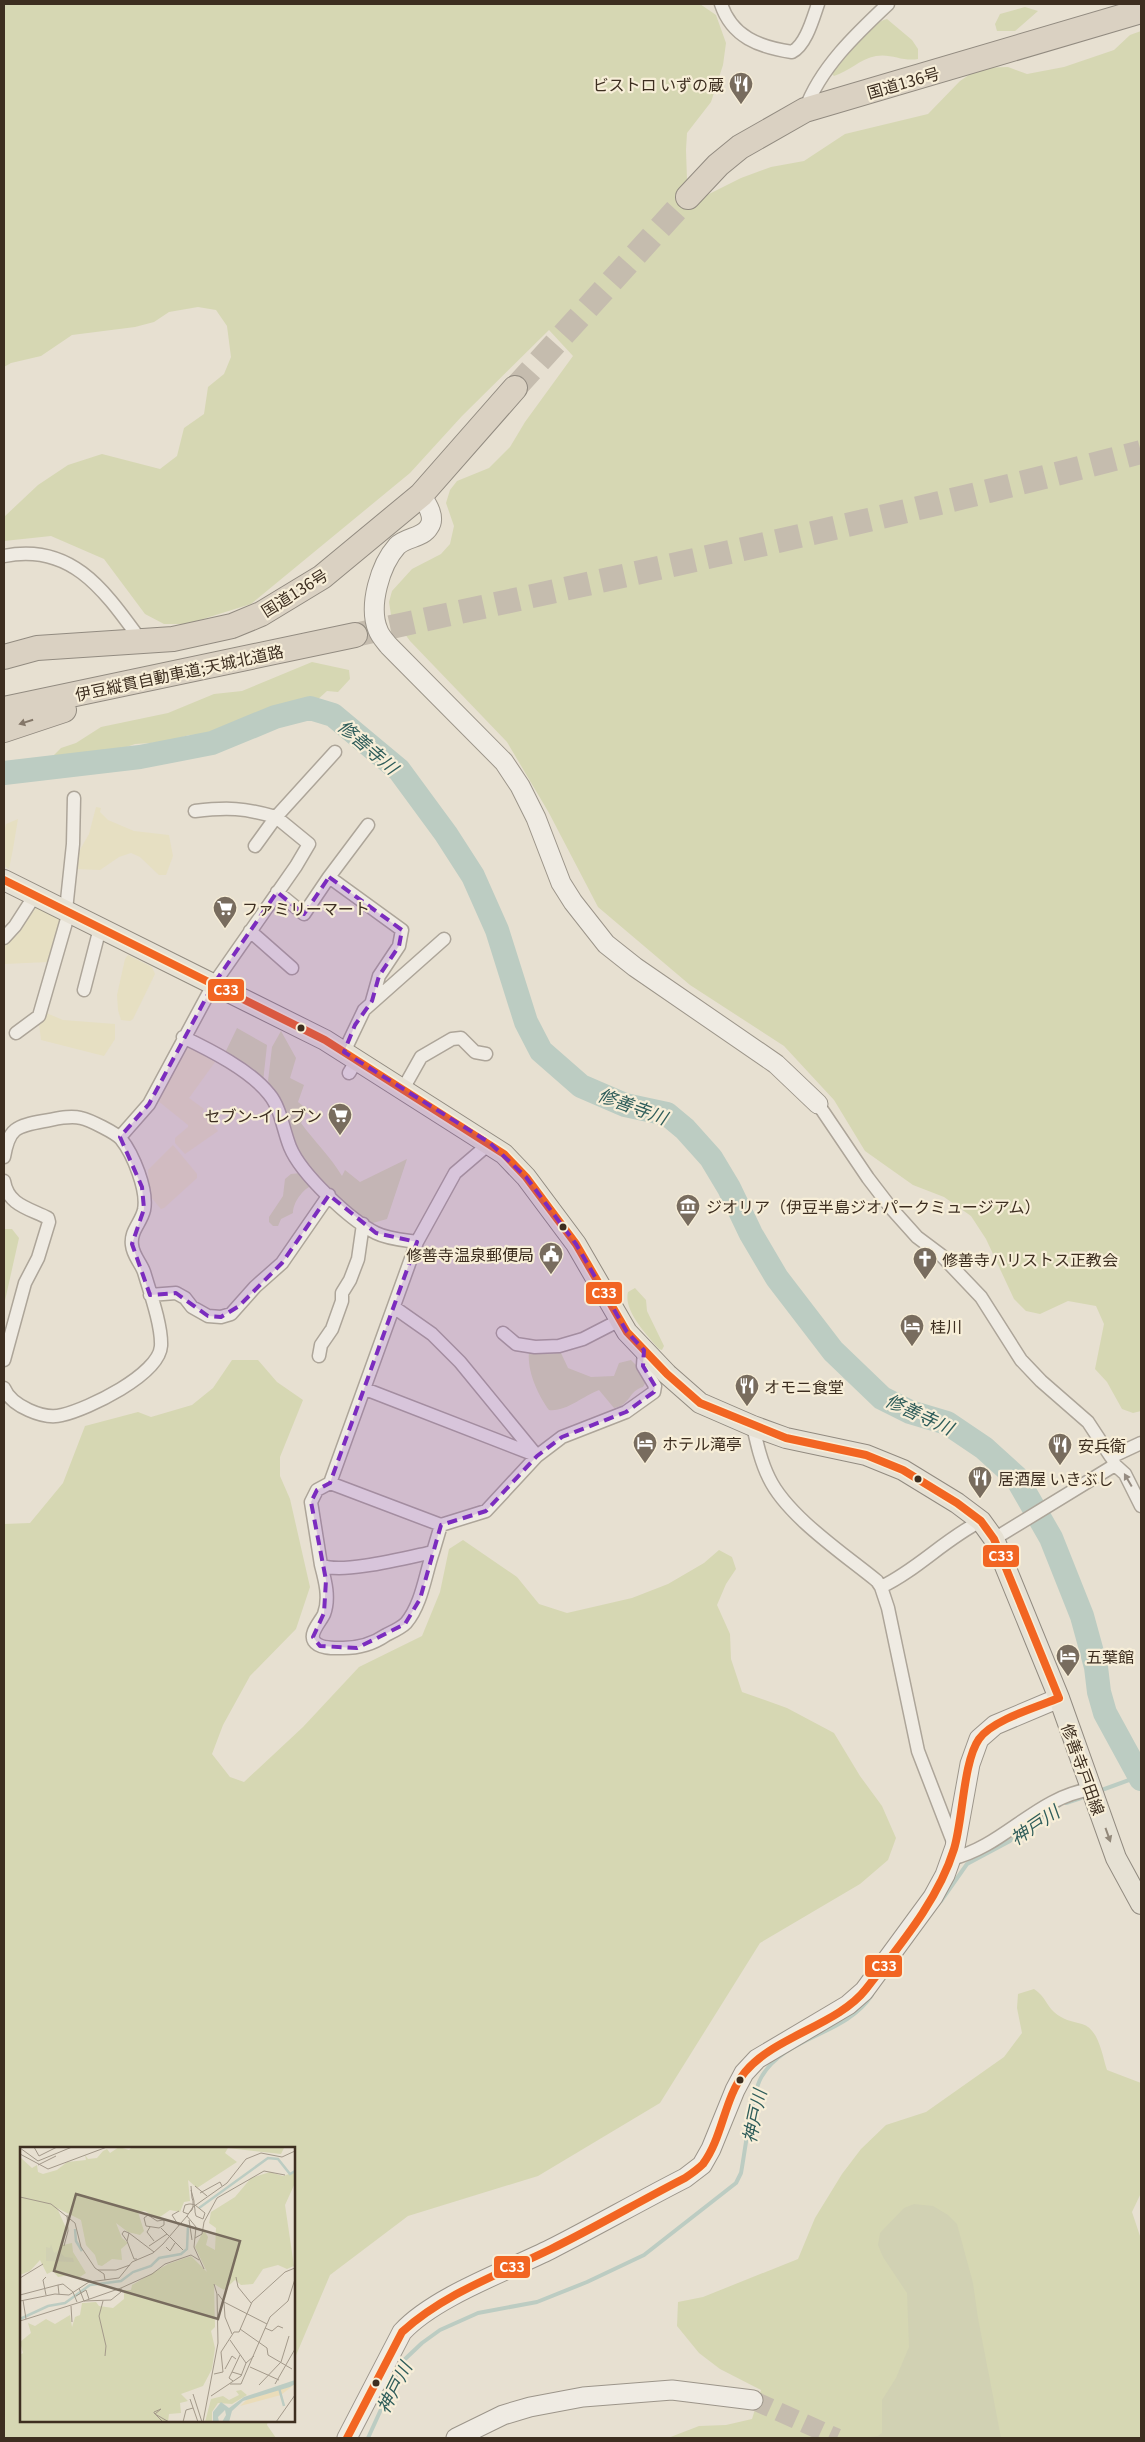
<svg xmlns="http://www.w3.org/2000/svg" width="1145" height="2442" viewBox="0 0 1145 2442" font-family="Georgia,'Noto Sans JP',serif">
	<rect width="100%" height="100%" fill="#e7e0d1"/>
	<!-- farmland -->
	<path fill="#e6dfc2" d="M96,807L101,808L100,812L108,820L134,831L169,835L173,856L166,875H159L140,857L131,853L119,857L100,870L75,869L77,855L89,834Z
		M18,819L13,849L9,869L4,866V832L6,824Z
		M37,906L65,919L49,962L4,964V946L19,933Z
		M128,955L152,967L155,974L133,1019L130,1021L121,1020L118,1010L117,995L125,959Z
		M44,1012L63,1020L115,1024V1039L104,1056L41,1040L39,1023Z
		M184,1044L191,1046L215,1062L189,1098L204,1109L202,1113L218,1131L185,1154L175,1143V1138L188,1127V1125L157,1100Z
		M173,1145L197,1174V1178L164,1208L161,1209L150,1196L148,1170Z"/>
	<!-- green -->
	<path fill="#d6d7b3" d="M4,4H700L716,15L726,43L723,65L711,102L687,133L686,150L687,180L683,192L693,202L741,178L771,167L804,161L845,134L928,114L960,81L979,68L1008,67L1027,74L1064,67L1114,50L1130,35L1141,31V1411L1133,1413L1122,1409L1107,1382L1095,1369L1104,1324L1096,1306L1068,1301L1040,1314L1026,1311L1014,1299L986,1239L971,1216L944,1197L913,1185L865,1151L834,1100L784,1046L690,985L598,907L549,813L507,742L410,641L391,615L389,602L392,591L412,569L441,554L450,544L454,526L446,503L450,490L457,481L489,468L510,447L525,422L573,356L549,330L462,416L410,473L251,604L187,624H164L145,614L104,559L51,536L4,541V517L38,485L68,465L102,454L160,469L177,456L184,428L204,414L208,387L224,374L231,357L227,326L216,310L198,307L169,312L154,322L135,327L72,335L41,356L11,363L4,367Z
		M1025,7L1038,11L1015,31H997L995,24L1000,14Z
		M887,19L912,40L918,49V59C903,62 891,53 876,56C860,59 848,72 834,76L832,74L834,68C848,55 869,23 887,19Z
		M312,662L349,670L350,679L338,692L327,691L316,701L305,702L262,714L220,734L189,735L166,742L135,744L101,756L72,754L58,759L54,755L61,748L76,743L101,727L168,713L214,694L242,691Z
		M237,1028L267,1045L263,1082L224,1055Z
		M281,1031L296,1058L290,1078L304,1085L298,1102L308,1110L301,1123C314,1141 330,1156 342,1176L345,1170L360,1182L407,1159L387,1219L369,1224L336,1195L306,1164L291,1137L282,1102L268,1081L272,1047Z
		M301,1173L311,1186C302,1190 293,1203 293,1213L281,1219L278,1226H273L269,1222V1217L283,1196L285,1179L291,1174Z
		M4,1229H12L19,1238L4,1305Z
		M635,1288L646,1300L647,1311L664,1346L662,1350L659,1349C648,1336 623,1311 628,1292Z
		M558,1351L561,1353L568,1368L591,1377L614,1376L619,1363L631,1360L646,1375L647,1380L643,1387C628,1391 631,1405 614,1408L599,1390C583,1396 566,1412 549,1410C538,1395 527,1371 529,1352Z
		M232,1360H258L277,1382L303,1400L280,1457V1476L290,1499L310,1587L296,1629L250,1676L223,1725L212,1754L230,1777L244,1782L303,1727L359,1667L422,1636L440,1592L449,1549L463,1540L517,1577L539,1604L567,1613L632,1598L668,1584L704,1563L719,1550L732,1557L736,1569L726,1584L717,1605L730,1634L731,1659L742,1692L787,1708L834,1733L860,1776L882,1806L896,1838L888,1860L860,1884L760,1943L660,2103L538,2176L408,2216L330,2275L294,2360V2148H21V2421H268L267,2425L276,2438H4V1524L30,1523L63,1483L85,1426L138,1412L151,1417L192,1405L213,1388Z
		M1034,1989C1046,1997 1046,2005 1054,2012C1063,2020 1071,2021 1082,2024C1099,2029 1102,2055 1107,2070L1141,2083V2193L1132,2212L1141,2239V2438H668L699,2426L726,2425L752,2419L761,2390L720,2369L699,2353L677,2326L678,2302L703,2297L798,2259L815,2218L842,2174L861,2149L886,2125L926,2112L1004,2057L1022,2033L1017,2008L1018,1994Z"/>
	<!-- cemetery -->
	<path fill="#d1d1b3" d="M914,2204L933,2206L948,2215L957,2224L973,2283L978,2318L1001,2438H858L878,2436L882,2433V2400L896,2378L909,2347L907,2293L883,2257L878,2245L880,2233L904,2208Z"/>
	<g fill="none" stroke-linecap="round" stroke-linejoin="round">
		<!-- stream -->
		<path stroke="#bcccc2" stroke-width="4" d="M1099,1791L1140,1776
			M1066,1803L1081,1798
			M941,1901L967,1864L1010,1841L1060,1805
			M368,2438L403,2361L422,2343L440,2330L478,2313L537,2302L587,2282L644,2255L736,2183L741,2173C745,2152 752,2091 762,2076C786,2036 846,2035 872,1995"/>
		<!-- river -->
		<path stroke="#bcccc2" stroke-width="24" d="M4,773L140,757L212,743L275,717L310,708L333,715L399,770L446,834L473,876L497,930L526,1022L541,1051L581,1086L625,1105L667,1114L685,1129L711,1158L729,1188L751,1234L777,1278L833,1351L882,1398L910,1412L947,1423L984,1448L1016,1477L1051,1538L1082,1616L1096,1667L1099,1692L1105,1713L1141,1779"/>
		<!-- secondary-tunnel -->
		<path stroke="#c5bcae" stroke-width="19" stroke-dasharray="19 9" stroke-linecap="butt" d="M753,2400L837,2438"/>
		<!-- highway-tunnel -->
		<path stroke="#c5bcae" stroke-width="24" stroke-dasharray="24 12" stroke-linecap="butt" d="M515,388L688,197
			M355,635C618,577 881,521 1141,452"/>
		<defs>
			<path id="street" d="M721,4C732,37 759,47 792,52C806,45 813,18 818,4
				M805,110C820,68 856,34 888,4
				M4,556C73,542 106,593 142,642
				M195,811C228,807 244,808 276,817L255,846
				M329,877L368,825
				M277,892L304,914L329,877L402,930L399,946L379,976L372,1001
				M66,910L73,844L74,798
				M250,931L292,968
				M4,938L15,926L35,895
				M84,990L100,928
				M16,1033L39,1016L69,912
				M183,1037C210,1050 250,1070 269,1094C281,1108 283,1130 290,1147C301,1174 350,1220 376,1233C388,1239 403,1240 417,1242
				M344,1052L364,1010L444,939
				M349,1073L357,1060
				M403,1089L421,1057L452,1039L461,1038L475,1052L486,1054
				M818,1104L868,1178L891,1208L917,1237L941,1255L981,1297L1021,1360L1041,1381L1088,1422L1111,1457L1141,1443
				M120,1137L149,1104L213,985L296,866L309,844L276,817L335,752
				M4,1157C9,1128 16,1126 44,1121C56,1119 69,1115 81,1118C90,1120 116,1133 121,1139C133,1154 148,1190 144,1210C141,1223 130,1231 132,1245C133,1256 141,1263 144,1272C150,1292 162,1326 161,1346C159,1375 88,1409 62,1415C44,1420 11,1406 4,1388
				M4,1181C8,1205 28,1208 48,1218L49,1222L38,1258L25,1283L4,1360
				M150,1295L176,1293L185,1298L192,1307L208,1316L221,1317L231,1314L255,1287L282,1263L329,1195
				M395,1308L432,1334L460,1362L537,1456
				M503,1333L516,1344L535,1347L559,1346L583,1339L620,1320
				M319,1356L321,1345L332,1329L342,1301V1293L350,1280L358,1259L363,1224
				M365,1389L535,1455
				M753,1426C757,1444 761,1462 769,1478C787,1516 844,1554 877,1581L881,1587L888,1608L918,1751L955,1847
				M1112,1458L1115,1465L1125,1474L1141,1506
				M330,1483L441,1525L486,1511L537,1456L562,1437L626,1412L654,1392L655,1386L643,1366L644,1350
				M441,1525L433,1552C409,1557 340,1575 321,1565L311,1502L317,1490L330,1483L417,1242L455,1173L490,1143
				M994,1539L1115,1465
				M321,1565C325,1580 330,1598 324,1614C321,1621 309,1633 314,1641C319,1649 335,1648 343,1648C359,1648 373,1644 386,1635C392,1632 401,1628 406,1623C422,1604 425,1575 433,1552
				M881,1587C917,1570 945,1539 981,1521
				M951,1859C1005,1846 1036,1797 1092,1789"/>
			<path id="secondary" d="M421,495C427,504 436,517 429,527C423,538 406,537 397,546C380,565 368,606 378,630C380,636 385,641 389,646L504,762L520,786L536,818L561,883L573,902L606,944L635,967L776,1064L818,1104
				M347,2438L402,2332C434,2297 507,2271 551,2249C596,2226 640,2201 685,2178L702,2165L711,2149L735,2090L744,2073L757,2059L848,2005L864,1991L933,1897L945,1875L955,1847L970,1764L979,1739L995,1725L1059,1698
				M456,2438L503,2415L530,2407L583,2397L672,2390L753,2400"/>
			<path id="primary" d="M4,880L325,1040L504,1154L526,1177L576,1244L627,1332L667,1374L700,1403L753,1426L786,1438L866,1455L903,1470L957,1503L981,1521L994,1539L1059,1698L1116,1858L1141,1904"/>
			<path id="highway" d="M688,197L718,165L740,147L805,110L1141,11
				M4,657L37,648L173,639L232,626L261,614L322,577L421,495L515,388
				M4,709L355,635
				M4,730L64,710"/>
		</defs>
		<!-- street casing -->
		<use href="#street" stroke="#ada599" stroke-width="15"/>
		<!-- secondary casing -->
		<use href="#secondary" stroke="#9c958a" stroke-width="21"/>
		<!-- primary casing -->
		<use href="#primary" stroke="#928b80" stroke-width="22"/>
		<!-- highway casing -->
		<use href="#highway" stroke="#928b80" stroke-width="26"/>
		<!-- street -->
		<use href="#street" stroke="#efebe3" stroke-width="12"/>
		<!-- secondary -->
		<use href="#secondary" stroke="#efebe3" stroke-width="19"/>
		<!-- primary -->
		<use href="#primary" stroke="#e6e1d4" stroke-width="20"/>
		<!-- highway -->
		<use href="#highway" stroke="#dad1c2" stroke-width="24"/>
		<defs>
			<path id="bus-1" d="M4,880L325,1040L504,1154L526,1177L576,1244L627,1332L667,1374L700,1403L786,1438L866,1455L903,1470L957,1503L981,1521L994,1539L1059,1698C1037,1707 992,1720 979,1739C963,1762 963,1820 954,1849C938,1901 899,1946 866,1989C838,2025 775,2036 745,2072C724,2098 723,2137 703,2164C698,2169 691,2174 685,2178C640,2201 596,2227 551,2249C500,2274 445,2293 402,2332L347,2438"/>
		</defs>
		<!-- bus-1 casing -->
		<use href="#bus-1" stroke="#f7eed8" stroke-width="11"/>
		<!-- bus-1 -->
		<use href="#bus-1" stroke="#f26522" stroke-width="8"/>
	</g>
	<!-- one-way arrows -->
	<defs><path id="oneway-solid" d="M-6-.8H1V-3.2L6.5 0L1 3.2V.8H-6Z" transform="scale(1.25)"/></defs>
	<use fill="#847769" href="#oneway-solid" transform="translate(26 722) rotate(162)"/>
	<use fill="#968c82" href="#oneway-solid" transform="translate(1128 1480) rotate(-120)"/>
	<use fill="#92887a" href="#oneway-solid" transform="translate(1108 1835) rotate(70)"/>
	<!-- marked area -->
	<path fill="#7b2cbf" fill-opacity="0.2" stroke="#7b2cbf" stroke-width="4" stroke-dasharray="10 6" stroke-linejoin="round" d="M329,877L402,930L399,946L379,976L372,1001L355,1025L344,1052L490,1143L526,1177L576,1244L627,1332L644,1350L643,1366L655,1386L654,1392L626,1412L562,1437L537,1456L486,1511L441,1525L420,1599L405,1624L357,1648L320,1646L313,1637L324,1613L326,1580L311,1502L317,1490L330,1483L417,1242L376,1233L329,1195L282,1263L239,1306L221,1317L208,1316L176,1293L150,1295L132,1244L144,1209L142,1187L120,1137L149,1104L213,985L277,892L304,914Z"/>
	<!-- icons -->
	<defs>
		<symbol id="restaurant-pin" viewBox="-11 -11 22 30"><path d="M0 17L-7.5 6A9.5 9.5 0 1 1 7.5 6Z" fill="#786c5e" stroke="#f7eed8"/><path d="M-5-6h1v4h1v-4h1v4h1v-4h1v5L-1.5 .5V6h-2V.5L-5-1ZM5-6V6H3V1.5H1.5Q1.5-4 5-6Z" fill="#fff"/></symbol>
		<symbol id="supermarket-pin" viewBox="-11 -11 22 30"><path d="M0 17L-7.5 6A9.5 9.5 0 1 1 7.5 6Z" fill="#786c5e" stroke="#f7eed8"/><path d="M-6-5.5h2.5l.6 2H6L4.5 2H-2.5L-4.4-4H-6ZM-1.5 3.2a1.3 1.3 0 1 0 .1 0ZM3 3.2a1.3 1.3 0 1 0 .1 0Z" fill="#fff"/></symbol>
		<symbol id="museum-pin" viewBox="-11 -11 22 30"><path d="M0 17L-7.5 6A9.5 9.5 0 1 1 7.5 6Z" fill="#786c5e" stroke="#f7eed8"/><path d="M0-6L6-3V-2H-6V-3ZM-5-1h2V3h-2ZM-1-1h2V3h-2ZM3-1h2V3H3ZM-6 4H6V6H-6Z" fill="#fff"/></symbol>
		<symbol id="civic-pin" viewBox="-11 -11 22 30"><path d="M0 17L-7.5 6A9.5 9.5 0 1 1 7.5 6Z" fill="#786c5e" stroke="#f7eed8"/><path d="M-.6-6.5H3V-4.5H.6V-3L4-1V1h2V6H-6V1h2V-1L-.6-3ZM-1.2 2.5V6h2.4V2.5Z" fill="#fff"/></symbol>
		<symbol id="church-pin" viewBox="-11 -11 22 30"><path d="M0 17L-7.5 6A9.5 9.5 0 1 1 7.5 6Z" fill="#786c5e" stroke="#f7eed8"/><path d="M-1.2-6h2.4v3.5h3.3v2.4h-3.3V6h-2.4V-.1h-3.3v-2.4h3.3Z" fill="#fff"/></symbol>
		<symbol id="hotel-pin" viewBox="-11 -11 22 30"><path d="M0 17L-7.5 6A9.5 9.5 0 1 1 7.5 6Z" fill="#786c5e" stroke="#f7eed8"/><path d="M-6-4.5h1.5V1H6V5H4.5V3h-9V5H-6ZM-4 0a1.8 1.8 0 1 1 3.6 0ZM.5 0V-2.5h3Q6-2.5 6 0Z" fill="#fff"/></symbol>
	</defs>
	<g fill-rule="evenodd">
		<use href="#restaurant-pin" x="727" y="70" width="28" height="38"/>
		<use href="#supermarket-pin" x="211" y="894" width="28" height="38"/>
		<use href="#supermarket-pin" x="326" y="1101" width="28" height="38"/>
		<use href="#museum-pin" x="674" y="1192" width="28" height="38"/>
		<use href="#civic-pin" x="537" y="1240" width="28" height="38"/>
		<use href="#church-pin" x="911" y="1245" width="28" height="38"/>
		<use href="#hotel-pin" x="898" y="1312" width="28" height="38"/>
		<use href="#restaurant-pin" x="733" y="1372" width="28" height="38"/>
		<use href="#hotel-pin" x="631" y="1429" width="28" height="38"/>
		<use href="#restaurant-pin" x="1046" y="1431" width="28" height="38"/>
		<use href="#restaurant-pin" x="966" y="1464" width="28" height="38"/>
		<use href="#hotel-pin" x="1054" y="1642" width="28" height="38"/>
	</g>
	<!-- markers -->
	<g fill="#3d2e20" stroke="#f7eed8" stroke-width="2">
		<circle cx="301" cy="1028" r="4.5"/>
		<circle cx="563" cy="1227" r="4.5"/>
		<circle cx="918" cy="1479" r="4.5"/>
		<circle cx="740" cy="2080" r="4.5"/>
		<circle cx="376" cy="2383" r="4.5"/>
	</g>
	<g text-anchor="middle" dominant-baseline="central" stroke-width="4.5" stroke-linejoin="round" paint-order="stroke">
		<!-- street labels -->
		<g font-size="16" fill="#3d2e20" stroke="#f7eed8">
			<text transform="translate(903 82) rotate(-16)">国道136号</text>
			<text transform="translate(294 592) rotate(-32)">国道136号</text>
			<text transform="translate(179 672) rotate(-12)">伊豆縦貫自動車道;天城北道路</text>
			<text transform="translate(1084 1769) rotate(70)">修善寺戸田線</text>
		</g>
		<!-- poi labels -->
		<g font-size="16" fill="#3d2e20" stroke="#f7eed8" text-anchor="start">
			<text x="724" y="84" text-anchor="end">ビストロ いずの蔵</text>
			<text x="242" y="908">ファミリーマート</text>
			<text x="322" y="1115" text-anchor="end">セブン-イレブン</text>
			<text x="706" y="1206">ジオリア（伊豆半島ジオパークミュージアム）</text>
			<text x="534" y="1254" text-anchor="end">修善寺温泉郵便局</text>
			<text x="942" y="1259">修善寺ハリストス正教会</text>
			<text x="930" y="1326">桂川</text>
			<text x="764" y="1386">オモニ食堂</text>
			<text x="662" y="1443">ホテル滝亭</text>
			<text x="1078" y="1445">安兵衛</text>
			<text x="998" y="1478">居酒屋 いきぶし</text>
			<text x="1086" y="1656">五葉館</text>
		</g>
		<!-- water labels -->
		<g font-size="18" font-style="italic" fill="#2f5d5a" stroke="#f7eed8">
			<text transform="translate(369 746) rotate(41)">修善寺川</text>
			<text transform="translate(633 1105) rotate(20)">修善寺川</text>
			<text transform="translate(920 1413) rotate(25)">修善寺川</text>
			<text transform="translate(1034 1824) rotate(-34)">神戸川</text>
			<text transform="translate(753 2116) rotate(-78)">神戸川</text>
			<text transform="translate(393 2387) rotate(-63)">神戸川</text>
		</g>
	</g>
	<!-- overview -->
	<g transform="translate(20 2147)">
		<rect width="275" height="275" fill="#e7e0d1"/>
		<path d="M99,0L109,3L112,0L264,1L261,7L208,1L205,6L217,15L177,41L168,33L170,54L164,55L160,65L150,63L137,72L125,64L118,65L124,84L120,88L108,85L96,76L102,91L108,96L101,102L102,113L92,112L82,119L78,118L75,108L66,98L61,73L37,61L46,81L43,98L52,96L53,105L66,126L58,131L49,128L38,130L33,124L27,127L20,113L10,124L0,128V10L12,21L17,18L18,25L23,27L37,23L47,15L66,13L65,8L68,12L77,11L83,4L87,2L90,6ZM250,25L263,29L275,25V36L265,58L274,119L267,122L258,118L243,122L233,137L221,138L215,133L204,143L194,137L195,180L191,184L195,201L192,222L183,239L161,247L168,254L160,256L161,266L149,267L148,275H0V208L3,206L0,195L11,186L8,176L15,179L26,172L35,177L50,168L52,180L55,170L60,168L62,156L76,155L79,159L93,161L104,152V143H111L112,138L148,117L171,109L187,125L175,100L184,83L188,90L186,98L195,103L196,81L189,76L191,65L215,50L231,31ZM221,243L227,248L212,257L198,256L192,265V275H185L191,252L203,249L209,253L219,248L216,244Z" fill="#d6d7b3"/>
		<path d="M275,237L261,248L220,259L229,251Z" fill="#eadcb9"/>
		<path d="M31,97L34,106L38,104L45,110L53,111L54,115L26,114V100L30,101Z" fill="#d1d1b3"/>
		<path d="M275,233V237L270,240L223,254L212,264L209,275H202L206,268L205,263L198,270L199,275H193V265L201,255L209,261L224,250Z" fill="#bcccc2"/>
		<path fill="none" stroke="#bcccc2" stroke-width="2.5" d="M179,61L248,11L258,12L270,27L275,24M55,82L56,94L62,104M0,172L28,159L45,156L70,138L101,134L113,125L131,119L139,111L161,107L167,102L168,79M259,241L264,259"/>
		<path fill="none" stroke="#a3998a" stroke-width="1" d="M14,0L19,9L37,0M0,1L18,14L52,0M0,7L28,22L87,0M18,18L36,9M171,39L172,51L173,54V59L172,63L168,67L163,65L165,58L169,57H171L175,58L185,66L183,72L176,69L175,65V63L174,56V54L171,43M175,39L187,49M180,46L200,35L202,39M0,50L31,57L55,76L61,100L75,121L84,127L85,133M128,68L137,74L144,73V78L139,81L126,79L124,71ZM169,73L172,93M159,79L152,68L159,64M130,80L127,85L134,94M141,81L163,103M175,91L182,87L184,75L197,51L244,24L265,28M107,94L102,87L104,84L109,86M44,99L48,84L47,68M129,99L147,87M146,100L150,104L155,96M117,112H114L107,94L109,86L134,105M184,122L174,100L176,80L167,69L173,60L207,36L226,12L241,6L262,10L275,4M78,123H96L110,118M216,130L218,140L231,156M0,131L23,117M38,138L43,137L53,145L57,155M59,141L64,154L101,141M198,147L204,155L247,177M0,148L38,138L39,147M26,148L23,133L26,130M56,149L66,143L69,152M3,153L6,172M0,154L35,147L49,148L69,135L99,131L112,115L133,106L143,97L167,69M83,154L79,169L86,199L85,209M204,155L205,170L212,187M51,159L52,175M0,174L64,154L91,153L101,145V141L132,127L145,117L171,108L179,113M245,181L252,184L258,179L263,181M220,182L247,201L248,208L272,222M210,193L226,216M230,220L259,233M205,222L212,209L216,212M212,225L220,208M194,227L203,225L201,205L214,185H219L232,155L265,125L275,121M213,234L209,231L212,225L222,228M210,237H221L250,170L268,154L275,132M255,237L275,202M239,238L261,215L269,189M173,247L182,275M191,249L221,229L226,216L234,209M170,252L178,275M143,275L134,266V265L141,262L135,267L149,275M163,275L166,263L173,261M183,275L198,196L197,147L194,137M256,275L275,248"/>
		<path fill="#786c5e" fill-opacity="0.15" stroke="#786c5e" stroke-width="2.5" d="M56,47L220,94L198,172L34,124Z"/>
		<rect width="275" height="275" fill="none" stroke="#3d2e20" stroke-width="2.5"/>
	</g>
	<g stroke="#f7eed8" stroke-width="2">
		<rect x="207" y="978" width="38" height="24" rx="5" fill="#f26522"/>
		<rect x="585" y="1281" width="38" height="24" rx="5" fill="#f26522"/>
		<rect x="982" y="1544" width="38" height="24" rx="5" fill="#f26522"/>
		<rect x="864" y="1954" width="39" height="24" rx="5" fill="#f26522"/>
		<rect x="493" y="2255" width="38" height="24" rx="5" fill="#f26522"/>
	</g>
	<g font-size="14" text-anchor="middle" font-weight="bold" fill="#fff">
		<text x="226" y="995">C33</text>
		<text x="604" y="1298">C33</text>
		<text x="1001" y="1561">C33</text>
		<text x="884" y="1971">C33</text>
		<text x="512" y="2272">C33</text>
	</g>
	<!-- border -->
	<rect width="1145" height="2442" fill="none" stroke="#3d2e20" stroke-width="10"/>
</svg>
